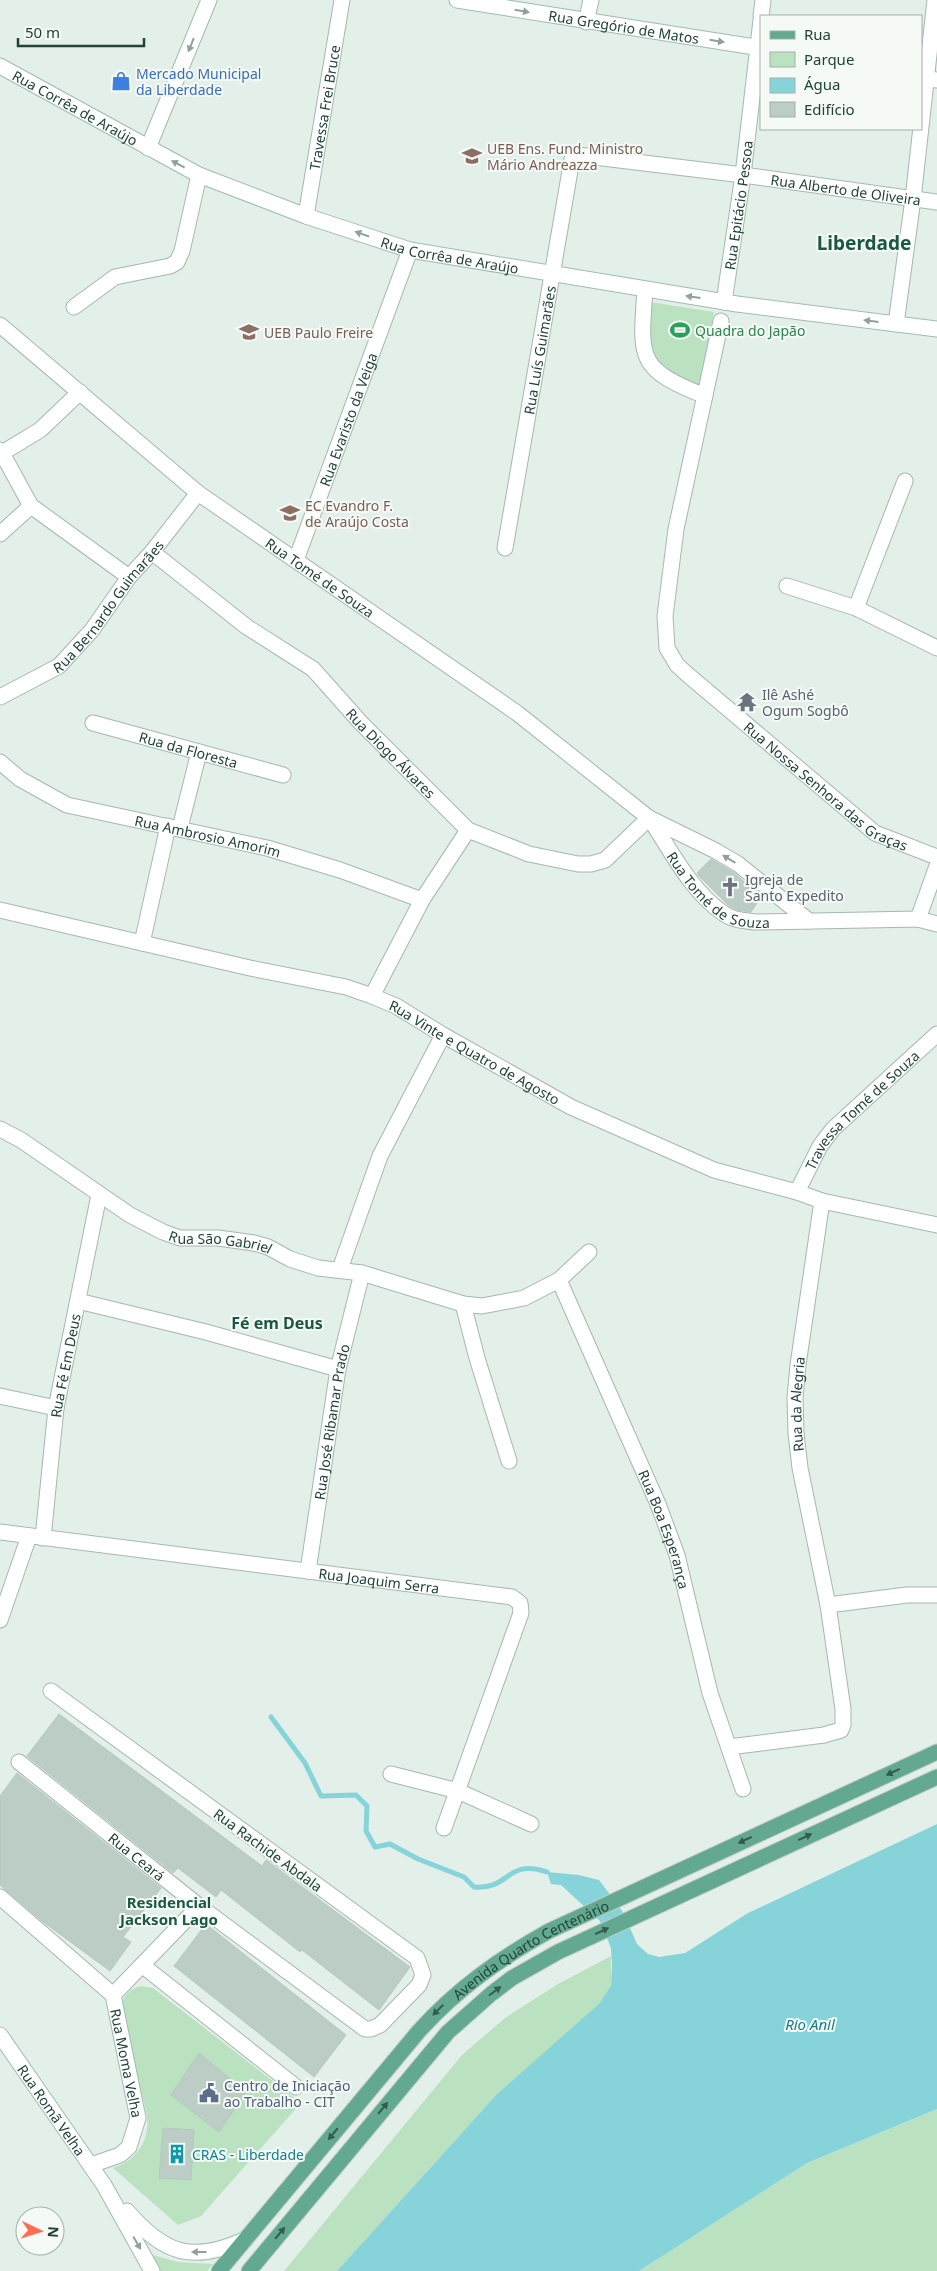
<svg xmlns="http://www.w3.org/2000/svg" width="937" height="2271" viewBox="0 0 937 2271" font-family="'Noto Sans',sans-serif">
	<rect width="100%" height="100%" fill="#e3efe9"/>
	<!-- green -->
	<path fill="#bae2c1" d="M650,302L714,312L700,386L674,377L650,354Z
		M611,1956V1984L601,2003L497,2094L337,2271H284L462,2055L505,2018L558,1984Z
		M141,1986L153,1988L301,2103L201,2216L178,2225L113,2168C137,2160 150,2141 147,2115L121,2008C123,1996 129,1989 141,1986Z
		M937,2109V2271H639L807,2163Z
		M153,2255L178,2262L213,2264L207,2271H159Z"/>
	<!-- water -->
	<path fill="#86d4da" d="M937,1824V2109L807,2163L639,2271H337L497,2094L600,2003L611,1985L612,1964L611,1948L600,1921L561,1885L551,1884L547,1872L579,1875L599,1880L623,1912L637,1944L648,1954L659,1957L685,1953L748,1913Z"/>
	<g fill="none" stroke-linecap="round" stroke-linejoin="round">
		<!-- stream -->
		<path stroke="#86d4da" stroke-width="5" d="M271,1717L305,1763L321,1796L356,1795L367,1806L366,1831L375,1847L390,1844L418,1859L464,1877L474,1887C511,1890 506,1858 547,1872"/>
	</g>
	<!-- building -->
	<path fill="#bbcdc4" stroke="#b5c9bf" d="M711,859L733,872L761,897L751,912L737,910L728,905L699,876L697,873Z
		M59,1714L262,1866L266,1860L410,1967L379,2010L302,1950L300,1952L221,1890L216,1897L178,1868L173,1873L27,1756Z
		M17,1773L161,1888L123,1937L131,1942L110,1971L42,1921L0,1885V1796Z
		M206,1924L346,2035L314,2077L174,1966Z
		M199,2053L246,2092L219,2132L171,2095Z
		M163,2128L194,2130L191,2180L159,2178Z"/>
	<g fill="none" stroke-linecap="round" stroke-linejoin="round">
		<defs>
			<g id="street">
				<path d="M586,22L591,0"/>
				<path d="M148,148L209,0"/>
				<path id="s1" d="M306,216L342,0"/>
				<path d="M645,290C640,359 637,369 705,396"/>
				<path d="M74,307L115,277L170,266L177,262L182,251L199,175"/>
				<path id="s2" d="M721,321L676,529L665,616L667,648L677,665L688,675L875,833L937,857"/>
				<path d="M896,324L913,199L935,0"/>
				<path id="s3" d="M0,325L198,493L517,713L649,818L716,851L738,864L809,921"/>
				<path d="M0,450L2,453L40,430L80,392"/>
				<path d="M2,453L31,506L129,577"/>
				<path d="M0,534L31,506"/>
				<path id="s4" d="M505,548L572,159L578,155L743,175L937,202"/>
				<path id="s5" d="M152,552L247,627L313,669L361,723L468,830L529,854L578,864H591L605,860L649,818"/>
				<path id="s6" d="M296,560L410,250"/>
				<path d="M787,586L856,608L937,648"/>
				<path d="M856,608L905,481"/>
				<path id="s7" d="M0,697L59,666L92,630L129,577L152,552L198,493"/>
				<path id="s8" d="M93,723L283,775"/>
				<path id="s9" d="M0,762L20,779L67,805L267,848L340,870L422,900"/>
				<path id="s10" d="M650,819C671,851 691,891 723,913C732,920 745,921 756,922L918,919L937,924"/>
				<path d="M180,828L199,752"/>
				<path id="s11" d="M0,910L250,968L346,987L372,996L396,1006L443,1035L571,1107L714,1170L797,1192L822,1201L937,1225"/>
				<path d="M918,919L937,866"/>
				<path d="M142,943L168,826"/>
				<path d="M372,996L422,900L468,830"/>
				<path id="s12" d="M0,1129L21,1140L130,1215L163,1232L180,1238H218L254,1243L268,1247L290,1259L318,1268L362,1273L463,1304L482,1306L524,1298L559,1280L589,1252"/>
				<path id="s13" d="M797,1192L820,1146L833,1129L937,1034"/>
				<path d="M340,1269L380,1156L443,1035"/>
				<path id="s14" d="M559,1280L658,1504L677,1555L710,1693L743,1789"/>
				<path d="M78,1301L206,1332L338,1369"/>
				<path d="M463,1304L477,1358L509,1461"/>
				<path d="M0,1396L56,1408"/>
				<path id="s15" d="M0,1532L512,1597L520,1603L521,1613L444,1828"/>
				<path id="s16" d="M43,1538L56,1408L99,1195"/>
				<path id="s17" d="M308,1571L338,1369L362,1273"/>
				<path d="M828,1605L907,1595H937"/>
				<path d="M0,1620L29,1536"/>
				<path id="s18" d="M729,1747L824,1735L841,1730L843,1725V1709L828,1605L800,1468L796,1433L795,1398L798,1365L822,1201"/>
				<path id="s19" d="M19,1762L199,1906L365,2029H371L380,2025L419,1985L423,1975L417,1958L51,1691"/>
				<path d="M391,1774L458,1791L531,1824"/>
				<path id="s20" d="M0,1897L113,1995L138,2118L129,2147L120,2155L91,2165"/>
				<path d="M142,1965L296,2087"/>
				<path d="M113,1995L199,1906"/>
			</g>
			<g id="secondary">
				<path id="s21" d="M457,0L761,48"/>
				<path d="M761,16L763,0"/>
				<path id="s22" d="M0,66L199,175L306,216L410,250L737,304L937,329"/>
				<path d="M921,78L937,80"/>
				<path id="s23" d="M724,302L743,175L761,20"/>
				<path id="s24" d="M0,2035L104,2185L152,2271"/>
				<path d="M127,2211C164,2254 192,2264 246,2239"/>
			</g>
			<g id="primary">
				<path id="s25" d="M219,2271L419,2031C457,1989 499,1959 549,1931L937,1752"/>
				<path d="M249,2271L448,2032L491,1994L512,1978L558,1952L937,1777"/>
			</g>
		</defs>
		<!-- street casing -->
		<use href="#street" stroke="#a5b8b0" stroke-width="17"/>
		<!-- secondary casing -->
		<use href="#secondary" stroke="#a0bcb0" stroke-width="17"/>
		<!-- primary casing -->
		<use href="#primary" stroke="#c1cac7" stroke-width="17"/>
		<!-- street -->
		<use href="#street" stroke="#fff" stroke-width="15"/>
		<!-- secondary -->
		<use href="#secondary" stroke="#fff" stroke-width="15"/>
		<!-- primary -->
		<use href="#primary" stroke="#63a991" stroke-width="15"/>
	</g>
	<!-- one-way arrows -->
	<defs><path id="oneway-solid" d="M-6-.8H1V-3.2L6.5 0L1 3.2V.8H-6Z" transform="scale(1.25)"/></defs>
	<g fill="#90a19b">
		<use href="#oneway-solid" transform="translate(522 11) rotate(10)"/>
		<use href="#oneway-solid" transform="translate(717 41) rotate(9)"/>
		<use href="#oneway-solid" transform="translate(191 45) rotate(112)"/>
		<use href="#oneway-solid" transform="translate(178 164) rotate(-152)"/>
		<use href="#oneway-solid" transform="translate(362 234) rotate(-161)"/>
		<use href="#oneway-solid" transform="translate(693 297) rotate(-172)"/>
		<use href="#oneway-solid" transform="translate(871 321) rotate(-173)"/>
		<use href="#oneway-solid" transform="translate(729 859) rotate(-149)"/>
		<use href="#oneway-solid" transform="translate(137 2243) rotate(60)"/>
		<use href="#oneway-solid" transform="translate(199 2252) rotate(180)"/>
	</g>
	<g fill="#315c4e">
		<use href="#oneway-solid" transform="translate(893 1772) rotate(155)"/>
		<use href="#oneway-solid" transform="translate(805 1837) rotate(-25)"/>
		<use href="#oneway-solid" transform="translate(745 1840) rotate(155)"/>
		<use href="#oneway-solid" transform="translate(602 1931) rotate(-25)"/>
		<use href="#oneway-solid" transform="translate(495 1991) rotate(-37)"/>
		<use href="#oneway-solid" transform="translate(438 2010) rotate(135)"/>
		<use href="#oneway-solid" transform="translate(383 2108) rotate(-50)"/>
		<use href="#oneway-solid" transform="translate(333 2134) rotate(130)"/>
		<use href="#oneway-solid" transform="translate(280 2233) rotate(-50)"/>
	</g>
	<!-- icons -->
	<defs>
		<symbol id="shop-bare" viewBox="-9 -9 18 18"><path d="M-5-2.5h2.3a2.7 3.5 0 0 1 5.4 0H5L5.5 6h-11ZM-1.5-2.5h3a1.5 2.3 0 0 0-3 0Z" fill="#3f7fe0" stroke="#f5faf7" stroke-width="2.5" paint-order="stroke"/></symbol>
		<symbol id="school-bare" viewBox="-9 -9 18 18"><path d="M0-5L7-2L0 1L-7-2ZM-4 1L0 2.5L4 1V4Q0 6-4 4Z" fill="#8d6e63" stroke="#f5faf7" stroke-width="2.5" paint-order="stroke"/></symbol>
		<symbol id="stadium-bare" viewBox="-9 -9 18 18"><path d="M0-5a6.5 5 0 1 0 0 10a6.5 5 0 1 0 0-10ZM-3.5-1.8h7v3.6h-7Z" fill="#2e9e5b" stroke="#f5faf7" stroke-width="2.5" paint-order="stroke"/></symbol>
		<symbol id="temple-bare" viewBox="-9 -9 18 18"><path d="M0-6L5-2H3V0L6.5 2.5H4V6H1.5V3h-3V6H-4V2.5H-6.5L-3 0V-2H-5Z" fill="#6b7280" stroke="#f5faf7" stroke-width="2.5" paint-order="stroke"/></symbol>
		<symbol id="church-bare" viewBox="-9 -9 18 18"><path d="M-1.2-6h2.4v3.5h3.3v2.4h-3.3V6h-2.4V-.1h-3.3v-2.4h3.3Z" fill="#6b7280" stroke="#f5faf7" stroke-width="2.5" paint-order="stroke"/></symbol>
		<symbol id="civic-bare" viewBox="-9 -9 18 18"><path d="M-.6-6.5H3V-4.5H.6V-3L4-1V1h2V6H-6V1h2V-1L-.6-3ZM-1.2 2.5V6h2.4V2.5Z" fill="#5c6f8a" stroke="#f5faf7" stroke-width="2.5" paint-order="stroke"/></symbol>
		<symbol id="building-bare" viewBox="-9 -9 18 18"><path d="M-4-6H4V6H1V3H-1V6H-4ZM-2.5-4.3h1.7v1.8h-1.7ZM.8-4.3h1.7v1.8H.8ZM-2.5-1h1.7V.8h-1.7ZM.8-1h1.7V.8H.8Z" fill="#0f9aa8" stroke="#f5faf7" stroke-width="2.5" paint-order="stroke"/></symbol>
	</defs>
	<g fill-rule="evenodd">
		<use href="#shop-bare" x="107" y="67" width="28" height="28"/>
		<use href="#school-bare" x="458" y="142" width="28" height="28"/>
		<use href="#stadium-bare" x="666" y="316" width="28" height="28"/>
		<use href="#school-bare" x="235" y="318" width="28" height="28"/>
		<use href="#school-bare" x="276" y="499" width="28" height="28"/>
		<use href="#temple-bare" x="733" y="688" width="28" height="28"/>
		<use href="#church-bare" x="716" y="873" width="28" height="28"/>
		<use href="#civic-bare" x="195" y="2079" width="28" height="28"/>
		<use href="#building-bare" x="163" y="2140" width="28" height="28"/>
	</g>
	<g text-anchor="middle" dominant-baseline="central" stroke-width="4" stroke-linejoin="round" paint-order="stroke">
		<!-- street labels -->
		<g font-size="14" fill="#204337" stroke="#f5faf7">
			<text stroke="none"><textPath href="#s21" startOffset="169">Rua Gregório de Matos</textPath></text>
			<text stroke="none"><textPath href="#s22" startOffset="86">Rua Corrêa de Araújo</textPath></text>
			<text stroke="none"><textPath href="#s1" startOffset="110">Travessa Frei Bruce</textPath></text>
			<text stroke="none"><textPath href="#s4" startOffset="672">Rua Alberto de Oliveira</textPath></text>
			<text stroke="none"><textPath href="#s23" startOffset="98">Rua Epitácio Pessoa</textPath></text>
			<text stroke="none"><textPath href="#s22" startOffset="491">Rua Corrêa de Araújo</textPath></text>
			<text stroke="none"><textPath href="#s4" startOffset="201">Rua Luís Guimarães</textPath></text>
			<text stroke="none"><textPath href="#s6" startOffset="150">Rua Evaristo da Veiga</textPath></text>
			<text stroke="none"><textPath href="#s3" startOffset="408">Rua Tomé de Souza</textPath></text>
			<text stroke="none"><textPath href="#s7" startOffset="144">Rua Bernardo Guimarães</textPath></text>
			<text stroke="none"><textPath href="#s8" startOffset="99">Rua da Floresta</textPath></text>
			<text stroke="none"><textPath href="#s5" startOffset="314">Rua Diogo Álvares</textPath></text>
			<text stroke="none"><textPath href="#s2" startOffset="545">Rua Nossa Senhora das Graças</textPath></text>
			<text stroke="none"><textPath href="#s9" startOffset="224">Rua Ambrosio Amorim</textPath></text>
			<text stroke="none"><textPath href="#s10" startOffset="104">Rua Tomé de Souza</textPath></text>
			<text stroke="none"><textPath href="#s11" startOffset="499">Rua Vinte e Quatro de Agosto</textPath></text>
			<text stroke="none"><textPath href="#s13" startOffset="106">Travessa Tomé de Souza</textPath></text>
			<text stroke="none"><textPath href="#s12" startOffset="252">Rua São Gabriel</textPath></text>
			<text stroke="none"><textPath href="#s16" startOffset="174">Rua Fé Em Deus</textPath></text>
			<text stroke="none"><textPath href="#s18" startOffset="444">Rua da Alegria</textPath></text>
			<text stroke="none"><textPath href="#s17" startOffset="151">Rua José Ribamar Prado</textPath></text>
			<text stroke="none"><textPath href="#s14" startOffset="271">Rua Boa Esperança</textPath></text>
			<text stroke="none"><textPath href="#s15" startOffset="382">Rua Joaquim Serra</textPath></text>
			<text transform="translate(268 1850) rotate(36)">Rua Rachide Abdala</text>
			<text stroke="none"><textPath href="#s19" startOffset="151">Rua Ceará</textPath></text>
			<text stroke="none"><textPath href="#s25" startOffset="452">Avenida Quarto Centenário</textPath></text>
			<text stroke="none"><textPath href="#s20" startOffset="219">Rua Moma Velha</textPath></text>
			<text stroke="none"><textPath href="#s24" startOffset="91">Rua Romã Velha</textPath></text>
		</g>
		<!-- shop labels -->
		<g font-size="14" fill="#366cbe" stroke="#f5faf7" text-anchor="start">
			<text x="136" y="73">Mercado Municipal<tspan x="136" dy="16">da Liberdade</tspan></text>
		</g>
		<!-- education labels -->
		<g font-size="14" fill="#785e54" stroke="#f5faf7" text-anchor="start">
			<text x="487" y="148">UEB Ens. Fund. Ministro<tspan x="487" dy="16">Mário Andreazza</tspan></text>
			<text x="264" y="332">UEB Paulo Freire</text>
			<text x="305" y="505">EC Evandro F.<tspan x="305" dy="16">de Araújo Costa</tspan></text>
		</g>
		<!-- leisure labels -->
		<g font-size="14" fill="#27864d" stroke="#f5faf7" text-anchor="start">
			<text x="695" y="330">Quadra do Japão</text>
		</g>
		<!-- worship labels -->
		<g font-size="14" fill="#5b616d" stroke="#f5faf7" text-anchor="start">
			<text x="762" y="694">Ilê Ashé<tspan x="762" dy="16">Ogum Sogbô</tspan></text>
			<text x="745" y="879">Igreja de<tspan x="745" dy="16">Santo Expedito</tspan></text>
		</g>
		<!-- service labels -->
		<g font-size="14" fill="#4e5e75" stroke="#f5faf7" text-anchor="start">
			<text x="224" y="2085">Centro de Iniciação<tspan x="224" dy="16">ao Trabalho - CIT</tspan></text>
		</g>
		<!-- culture labels -->
		<g font-size="14" fill="#0d838f" stroke="#f5faf7" text-anchor="start">
			<text x="192" y="2154">CRAS - Liberdade</text>
		</g>
		<!-- neighbourhood labels -->
		<g font-size="15" font-weight="bold" fill="#1a5843" stroke="#f5faf7">
			<text x="169" y="1902">Residencial<tspan x="169" dy="17">Jackson Lago</tspan></text>
		</g>
		<!-- water labels -->
		<g font-size="15" font-style="italic" fill="#137d86" stroke="#f5faf7">
			<text x="810" y="2024">Rio Anil</text>
		</g>
		<!-- quarter labels -->
		<g font-size="16" font-weight="bold" fill="#1a5843" stroke="#f5faf7">
			<text x="277" y="1323">Fé em Deus</text>
		</g>
		<!-- district labels -->
		<g font-size="19" font-weight="bold" fill="#1a5843" stroke="#f5faf7">
			<text x="864" y="243">Liberdade</text>
		</g>
	</g>
	<!-- legend -->
	<rect x="760" y="15" width="162" height="115" fill="#f5faf7" stroke="#a0b1aa"/>
	<rect x="770" y="31" width="25" height="8" fill="#63a991" stroke="#a0b1aa"/>
	<text x="804" y="40" font-size="15" fill="#204337">Rua</text>
	<rect x="770" y="52" width="25" height="15" fill="#bae2c1" stroke="#a0b1aa"/>
	<text x="804" y="65" font-size="15" fill="#204337">Parque</text>
	<rect x="770" y="78" width="25" height="15" fill="#86d4da" stroke="#a0b1aa"/>
	<text x="804" y="90" font-size="15" fill="#204337">Água</text>
	<rect x="770" y="102" width="25" height="15" fill="#bbcdc4" stroke="#a0b1aa"/>
	<text x="804" y="115" font-size="15" fill="#204337">Edifício</text>
	<!-- north arrow -->
	<g transform="translate(40 2231) rotate(94)"><circle r="24" fill="#f5faf7" stroke="#a0b1aa"/>
	<path d="M0-4L9 19L0 12L-9 19Z" fill="#ff6d51"/>
	<text y="-8" font-size="14" font-weight="bold" text-anchor="middle" fill="#204337">N</text>
	</g>
	<!-- scale -->
	<path d="M18 38v8h126v-8" fill="none" stroke="#204337" stroke-width="2.5"/>
	<text x="25" y="38" font-size="15" fill="#204337" stroke="#f5faf7" stroke-width="4" paint-order="stroke">50 m</text>
</svg>
